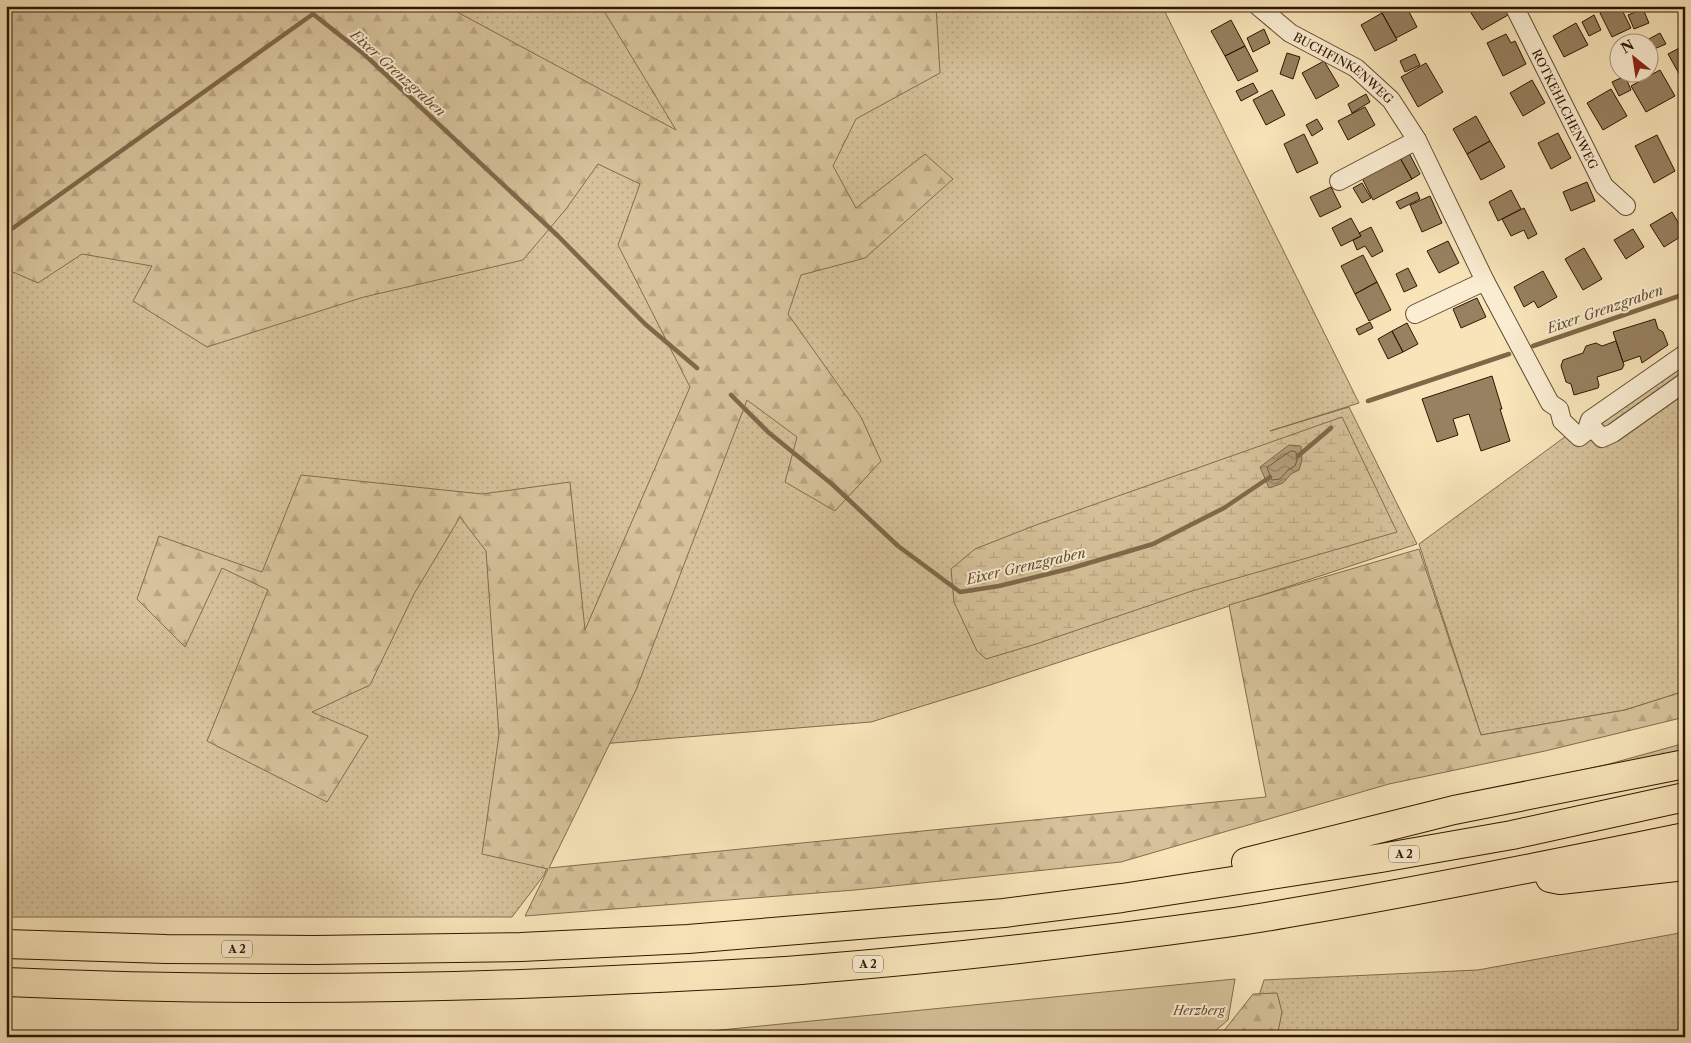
<svg xmlns="http://www.w3.org/2000/svg" width="1691" height="1043" viewBox="0 0 1691 1043" font-family="'Libre Caslon Text',serif">
	<defs>
		<pattern id="grass-dots" width="8" height="8" patternUnits="userSpaceOnUse" patternTransform="scale(1.25)"><rect width="8" height="8" fill="#d5c19a"/><path d="M2 2h.1M6 6h.1" fill="none" stroke="#b7a583" stroke-width="1.8" stroke-linecap="round"/></pattern>
		<pattern id="forest-firs" width="22" height="20" patternUnits="userSpaceOnUse" patternTransform="scale(1.25)"><rect width="22" height="20" fill="#d5c19a"/><path d="M5 1l3.5 6h-7zM16 11l3.5 6h-7z" fill="#b7a583"/></pattern>
		<pattern id="wetland-marsh" width="20" height="14" patternUnits="userSpaceOnUse" patternTransform="scale(1.25)"><rect width="20" height="14" fill="#d5c19a"/><path d="M1 5h8M5 5V1M11 12h8M15 12V8" fill="none" stroke="#b7a583"/></pattern>
		<pattern id="water-waves" width="16" height="10" patternUnits="userSpaceOnUse" patternTransform="scale(1.25)"><rect width="16" height="10" fill="#b39e7a"/><path d="M0 5q4-4 8 0t8 0" fill="none" stroke="#928062"/></pattern>
	</defs>
	<rect width="100%" height="100%" fill="#f7e4b9"/>
	<filter id="stains"><feTurbulence type="fractalNoise" baseFrequency=".004" numOctaves="4"/><feColorMatrix values="0 0 0 0 .2 0 0 0 0 .09 0 0 0 0 .02 0 0 0 .5 -.17"/></filter>
	<radialGradient id="worn" r=".72"><stop offset=".6" stop-color="#630" stop-opacity="0"/><stop offset="1" stop-color="#630" stop-opacity=".3"/></radialGradient>
	<!-- grass -->
	<path fill="url(#grass-dots)" stroke="#826c4d" d="M6,6H1162L1359,403L1270,431L1349,407L1417,544L987,686L871,722L601,744L596,748L544,875L512,917H6Z
		M1685,346V691L1625,710L1481,735L1419,544L1562,439Z
		M1685,740V751L1491,790L1609,764L1678,745Z
		M1685,932V1037H1246L1264,980L1478,970Z"/>
	<!-- forest -->
	<path fill="url(#forest-firs)" stroke="#826c4d" d="M6,6H446L676,130L601,6H936L940,73L856,119L833,166L856,208L925,154L953,179L865,258L801,275L788,314L861,417L881,461L835,511L785,482L797,437L747,400L636,690L549,868L1266,797L1229,605L1419,549L1481,735L1625,710L1685,691V717L1545,751L1389,784L1121,862L855,890L525,916L548,869L482,854L499,735L486,551L460,517L414,594L370,685L312,712L368,736L327,802L207,741L268,590L222,568L185,647L137,599L159,536L262,572L301,475L482,494L570,482L585,630L690,387L618,245L640,184L598,164L566,209L523,260L364,297L207,347L133,301L152,266L82,254L38,283L6,269Z
		M1277,993L1282,1012L1277,1037H1219L1253,994Z"/>
	<!-- wetland -->
	<path fill="url(#wetland-marsh)" stroke="#826c4d" d="M1342,417L1397,532L1192,591L1036,644L986,659L977,651L954,602L951,569L975,549L1036,525Z"/>
	<!-- park -->
	<path fill="#d5c19a" stroke="#826c4d" d="M1235,979L1228,1020L1208,1037H650Z"/>
	<!-- water -->
	<path fill="url(#water-waves)" stroke="#7f6849" d="M1289,445L1301,446L1302,460L1299,470L1291,474L1283,483L1269,488L1260,467Z"/>
	<g fill="none" stroke-linecap="round" stroke-linejoin="round">
		<!-- shore -->
		<path stroke="#725a3d" stroke-width="1" d="M1291,451L1296,452L1297,460L1295,466L1288,470L1280,479L1272,480L1267,468Z"/>
		<!-- stream -->
		<path stroke="#7f6849" stroke-width="4.5" d="M6,233L313,14L365,55L558,236L645,324L697,368
			M1533,346L1685,294
			M731,395L768,432L833,485L898,546L960,592L999,586L1072,568L1153,544L1224,508L1270,477
			M1368,401L1509,354
			M1298,456L1331,428"/>
	</g>
	<!-- building -->
	<path fill="#978160" stroke="#301600" d="M1390,6H1406L1417,27L1396,38L1381,11Z
		M1482,6H1503L1508,15L1482,30L1471,13Z
		M1614,6H1620L1631,28L1612,37L1600,13Z
		M1655,6H1669L1657,11Z
		M1643,9L1649,23L1634,29L1628,15Z
		M1382,13L1397,40L1375,51L1361,25Z
		M1594,15L1601,30L1589,36L1582,22Z
		M1231,20L1245,46L1225,56L1211,31Z
		M1576,23L1588,45L1564,57L1553,36Z
		M1264,29L1270,43L1253,52L1247,38Z
		M1660,33L1666,44L1654,49L1649,39Z
		M1506,34L1511,43L1515,41L1526,64L1503,76L1487,43Z
		M1685,45V78L1682,79L1668,54Z
		M1245,46L1258,71L1238,81L1225,56Z
		M1287,53L1300,57L1293,79L1280,74Z
		M1415,54L1420,65L1405,72L1400,61Z
		M1324,61L1339,86L1316,99L1302,73Z
		M1426,63L1443,92L1418,107L1401,77Z
		M1660,70L1675,96L1646,112L1631,86Z
		M1625,76L1631,90L1619,96L1612,82Z
		M1532,80L1545,103L1523,116L1510,93Z
		M1253,83L1258,92L1241,101L1236,91Z
		M1611,89L1627,116L1603,130L1587,103Z
		M1272,90L1285,115L1266,125L1253,100Z
		M1366,94L1370,102L1352,113L1348,104Z
		M1365,107L1375,125L1348,140L1338,121Z
		M1476,116L1490,141L1467,154L1453,129Z
		M1317,119L1323,129L1312,136L1306,125Z
		M1685,122V135L1680,124Z
		M1558,133L1571,158L1551,169L1538,143Z
		M1304,134L1318,163L1297,173L1284,144Z
		M1657,135L1675,171L1654,183L1635,146Z
		M1490,141L1505,167L1481,180L1467,154Z
		M1409,153L1420,174L1412,179L1400,158Z
		M1400,158L1412,179L1373,200L1362,178Z
		M1587,182L1595,201L1571,211L1563,192Z
		M1362,183L1371,198L1362,203L1353,188Z
		M1331,187L1341,207L1320,217L1310,197Z
		M1511,190L1521,209L1498,221L1489,202Z
		M1417,192L1420,199L1400,209L1396,202Z
		M1430,196L1442,223L1422,232L1410,205Z
		M1524,208L1537,234L1528,239L1524,230L1511,236L1502,219Z
		M1672,212L1685,234L1664,247L1650,225Z
		M1351,218L1361,236L1341,246L1332,228Z
		M1371,227L1383,251L1372,257L1365,246L1357,250L1353,240L1361,236L1359,233Z
		M1633,229L1644,247L1626,259L1614,240Z
		M1448,241L1459,263L1439,273L1427,251Z
		M1584,248L1602,279L1583,290L1565,259Z
		M1363,255L1377,282L1355,294L1341,266Z
		M1408,268L1417,286L1404,292L1396,274Z
		M1543,271L1557,297L1538,308L1534,301L1524,307L1514,287Z
		M1377,282L1391,310L1369,321L1355,294Z
		M1477,298L1486,317L1461,328L1453,309Z
		M1655,319L1658,329L1663,332L1668,345L1642,363L1640,356L1623,362L1613,332Z
		M1370,322L1373,328L1359,335L1356,329Z
		M1407,323L1418,344L1403,352L1392,331Z
		M1392,331L1403,352L1388,359L1378,339Z
		M1616,341L1624,365L1622,369L1597,377L1599,385L1598,388L1574,395L1571,384L1566,382L1561,366L1563,360L1583,353L1586,346L1596,343L1602,346Z
		M1492,376L1502,409H1500L1510,441L1481,451L1469,414L1453,419L1458,435L1437,442L1422,399Z"/>
	<g fill="none" stroke-linecap="round" stroke-linejoin="round">
		<defs>
			<g id="street">
				<path id="s1" d="M1258,6L1290,33L1356,68L1391,100L1417,140L1485,281L1550,403L1559,409L1562,421L1579,437L1592,427"/>
				<path id="s2" d="M1514,6L1604,186L1626,206"/>
				<path d="M1339,181L1417,140"/>
				<path d="M1415,314L1485,281"/>
				<path d="M1685,354L1590,420L1588,426L1592,427L1602,438L1613,433L1685,382"/>
			</g>
			<path id="highway" d="M1246,862L1454,810L1685,764
				M1550,878L1560,880L1685,866
				M6,944L166,949L314,950L521,947L688,939L1004,913L1122,898L1381,858L1512,835L1685,797
				M6,982C216,991 425,990 634,979C694,976 753,974 812,969C950,958 1089,942 1226,923C1257,919 1287,913 1318,908C1441,887 1563,862 1685,837"/>
		</defs>
		<!-- street casing -->
		<use href="#street" stroke="#624a2e" stroke-width="20"/>
		<!-- highway casing -->
		<use href="#highway" stroke="#301600" stroke-width="30"/>
		<!-- street -->
		<use href="#street" stroke="#faedd2" stroke-width="18"/>
		<!-- highway -->
		<use href="#highway" stroke="#f7e4b9" stroke-width="28"/>
	</g>
	<g text-anchor="middle" dominant-baseline="central" stroke-width="4" stroke-linejoin="round" paint-order="stroke">
		<!-- shield labels -->
		<g fill="#faedd2" stroke="#6d563f" stroke-width="1">
			<rect x="1389" y="845.5" width="30" height="17" rx="4"/>
			<rect x="222" y="940.5" width="30" height="17" rx="4"/>
			<rect x="853" y="955.5" width="30" height="17" rx="4"/>
		</g>
		<g font-size="11" font-weight="bold" fill="#301600">
			<text x="1404" y="854">A 2</text>
			<text x="237" y="949">A 2</text>
			<text x="868" y="964">A 2</text>
		</g>
		<!-- street labels -->
		<g font-size="12" fill="#301600" stroke="#faedd2">
			<text stroke="none"><textPath href="#s1" startOffset="106">BUCHFINKENWEG</textPath></text>
			<text stroke="none"><textPath href="#s2" startOffset="115">ROTKEHLCHENWEG</textPath></text>
		</g>
		<!-- park labels -->
		<g font-size="12" font-style="italic" fill="#62492e" stroke="#faedd2">
			<text x="1199" y="1010">Herzberg</text>
		</g>
		<!-- water labels -->
		<g font-size="14" font-style="italic" fill="#644c31" stroke="#faedd2">
			<text transform="translate(398 73) rotate(42)">Eixer Grenzgraben</text>
			<text transform="translate(1605 309) rotate(-19)">Eixer Grenzgraben</text>
			<text transform="translate(1026 566) rotate(-13)">Eixer Grenzgraben</text>
		</g>
	</g>
	<!-- margin -->
	<rect width="1691" height="1043" fill="none" stroke="#f7e4b9" stroke-width="25"/>
	<rect x="8" y="8" width="1676" height="1028" fill="none" stroke="#301600" stroke-width="2.5"/>
	<rect x="12" y="12" width="1666" height="1018" fill="none" stroke="#301600"/>
	<!-- north arrow -->
	<g transform="translate(1634 58) rotate(330)"><circle r="24" fill="#faedd2" stroke="#a9977e"/>
	<path d="M0-4L9 19L0 12L-9 19Z" fill="#8f2418"/>
	<text y="-8" font-size="14" font-weight="bold" text-anchor="middle" fill="#301600">N</text>
	</g>
	<rect width="100%" height="100%" filter="url(#stains)"/>
	<rect width="100%" height="100%" fill="url(#worn)"/>
</svg>
